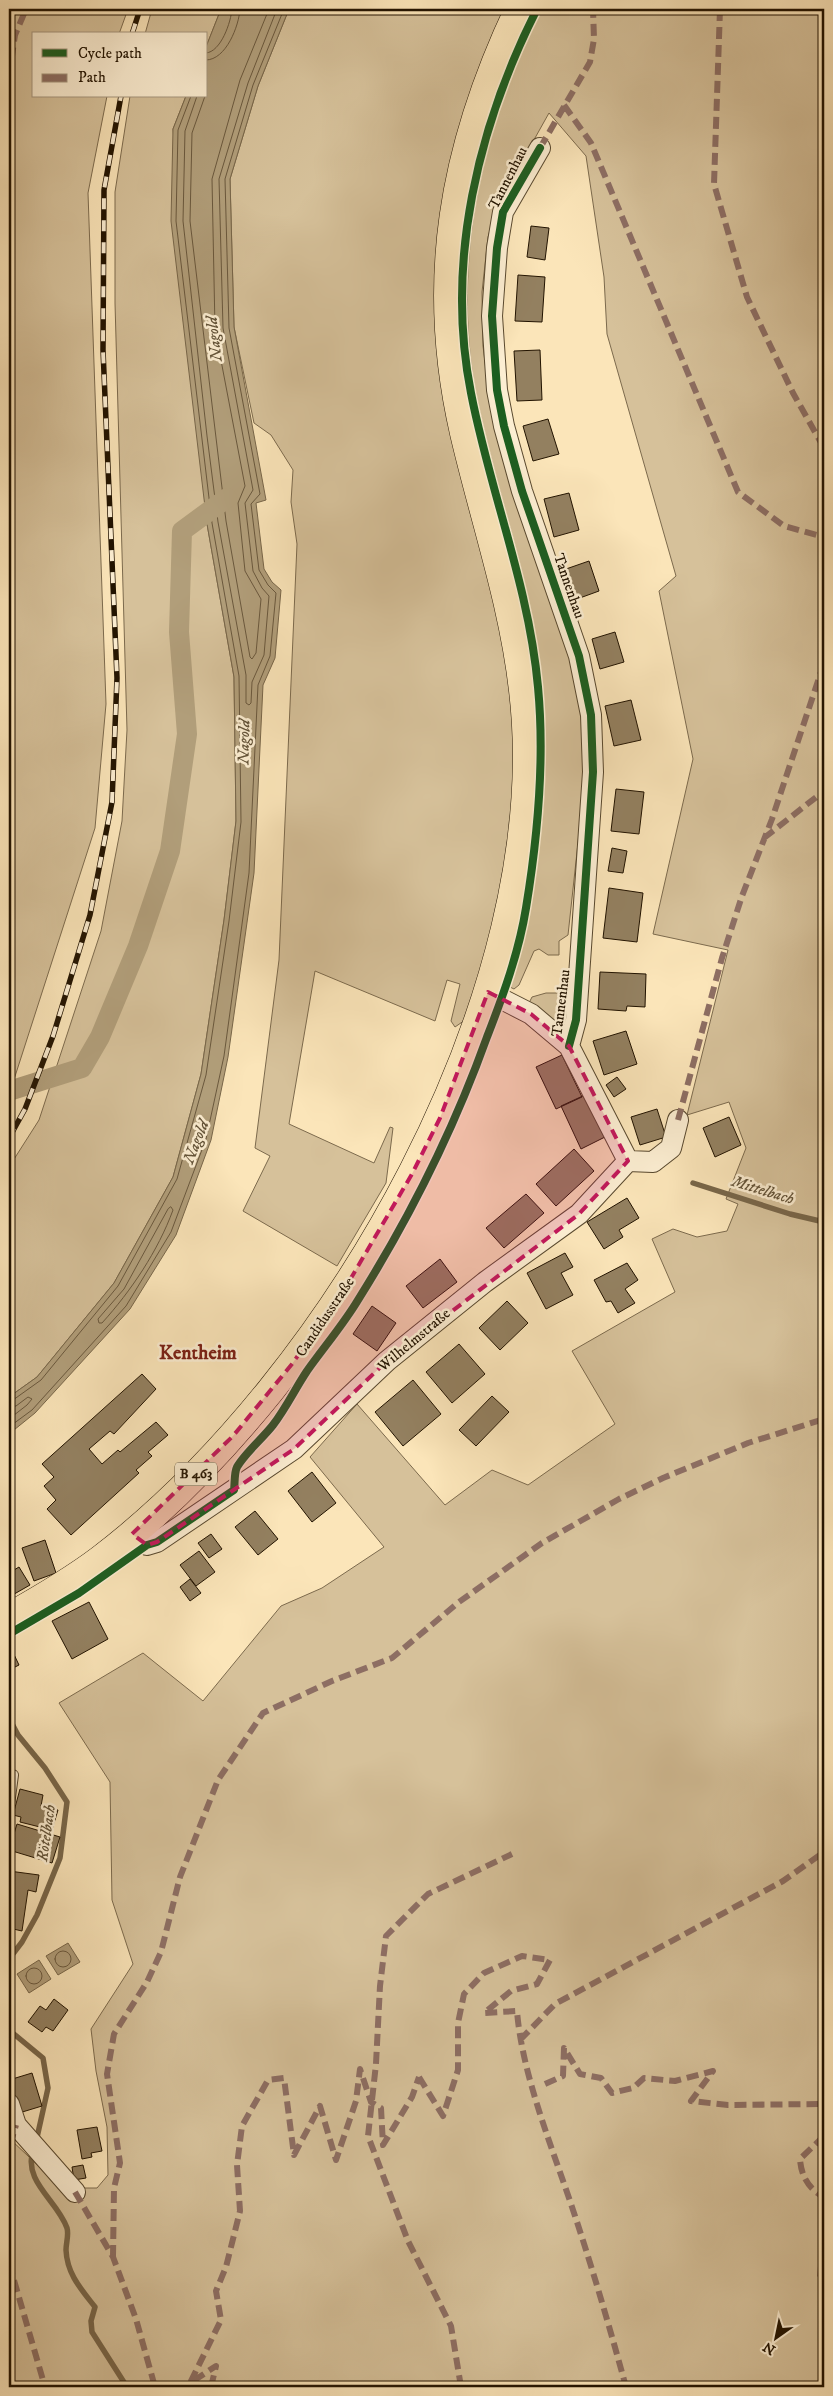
<svg xmlns="http://www.w3.org/2000/svg" width="833" height="2396" viewBox="0 0 833 2396" font-family="'IM FELL DW Pica',serif">
	<rect width="100%" height="100%" fill="#fbe5b9"/>
	<filter id="stains"><feTurbulence type="fractalNoise" baseFrequency=".004" numOctaves="4"/><feColorMatrix values="0 0 0 0 .2 0 0 0 0 .09 0 0 0 0 .02 0 0 0 .5 -.17"/></filter>
	<radialGradient id="worn" r=".72"><stop offset=".6" stop-color="#630" stop-opacity="0"/><stop offset="1" stop-color="#630" stop-opacity=".3"/></radialGradient>
	<!-- green -->
	<path fill="#d6c19a" stroke="#7c6a4d" d="M9,9H128L119,34H34V96H107L88,193L106,704L95,828L9,1095Z
		M152,9H221L206,47V34H145Z
		M289,9H508L438,253L480,529L513,692L516,768L503,893L468,1018L455,1027L451,1021L460,984L447,980L435,1021L315,971L289,1124L374,1163L390,1127L393,1128L386,1183L337,1266L243,1211L270,1156L255,1148L279,960L297,544L291,502L293,470L271,435L254,423L234,327L230,179L258,86Z
		M541,9H824V2387H9V2138L67,2193L80,2188H97L108,2175L107,2127L96,2071L91,2029L133,1964L112,1900L110,1782L59,1703L143,1653L203,1701L281,1606L322,1588L384,1547L310,1457L357,1404L445,1505L492,1470L528,1485L615,1424L572,1351L675,1292L652,1239L673,1229L697,1237L727,1231L738,1204L726,1199L746,1148L729,1102L687,1115L728,950L653,934L693,759L659,591L676,576L607,334L604,277L586,156L549,113L498,204L488,237L482,292L483,346L489,395L575,674L585,725L586,769L568,935L559,941V955H548L539,949L534,951L519,985L514,989L510,987C537,886 552,789 542,684C533,590 499,500 479,409C449,273 479,132 541,9Z
		M130,96H186L173,129L207,524L234,677L236,821L224,920L201,1074L173,1177L114,1283L37,1377L9,1397V1167L39,1120L101,931L122,821L127,730L115,303V192Z
		M546,993H566L569,999L567,1023L558,1026L529,1003L532,997Z"/>
	<!-- water -->
	<path fill="#b19e7a" stroke="#786649" d="M221,9H289L258,86L230,179L234,327L266,500L256,503L264,569L272,582L281,590L275,658L263,685L254,873L228,1057L211,1140L176,1235L130,1309L35,1413L9,1434V1397L37,1377L114,1283L173,1177L201,1074L224,920L236,821L234,677L207,524L171,221L173,129L186,96H206V47Z
		M68,1943L80,1962L58,1975L46,1956Z
		M39,1960L51,1979L29,1993L17,1974Z"/>
	<g fill="none" stroke-linecap="round" stroke-linejoin="round">
		<!-- shore -->
		<path stroke="#6a583d" stroke-width="1" d="M206,53C221,52 231,22 232,9
			M206,60C226,60 239,26 240,9
			M197,96L185,131L183,221L207,436L218,522L246,675V703L249,705L251,703L252,682L264,655L269,596L262,588L253,571L245,503L253,490L223,328L219,179L248,83L277,9
			M205,96L192,133L190,221L226,521L250,657L252,659L256,653L261,599L245,571L238,503L245,486L215,329L212,179L240,80L269,9
			M171,1207L173,1210C158,1251 131,1291 102,1323H99L98,1319L124,1289L168,1209Z
			M9,1401L13,1400L41,1380L118,1286L177,1179L206,1075L229,921L241,822L239,676L212,523L176,221L178,130L191,96
			M9,1407L16,1406L28,1397L32,1399L27,1405L9,1419
			M9,1427L32,1410L126,1306L171,1232L206,1139L224,1056L249,873L258,685L270,656L276,593L268,585L259,570L251,504L260,494L229,328L225,179L253,85L284,9
			M55 1959a8 8 0 1 1 16 0a8 8 0 1 1-16 0Z
			M26 1976a8 8 0 1 1 16 0a8 8 0 1 1-16 0Z"/>
		<!-- stream -->
		<path stroke="#786649" stroke-width="5.5" d="M693,1183L790,1214L824,1222
			M9,1718L18,1735L45,1768L67,1802L60,1858L37,1915L22,1942L9,1959
			M9,2030L43,2058L48,2088L36,2142
			M33,2150C23,2182 57,2200 67,2228C69,2235 66,2243 66,2250C67,2274 81,2289 95,2307L91,2321L92,2332L127,2387"/>
		<!-- canal -->
		<path stroke="#b19e7a" stroke-width="20" d="M9,1091L82,1068L100,1037L138,946L170,851L187,734L179,632L182,531L227,498"/>
	</g>
	<!-- building -->
	<path fill="#938060" stroke="#221300" d="M531,226L549,228L545,260L527,257Z
		M518,275L545,277L542,322L515,321Z
		M540,350L542,400L517,401L514,351Z
		M548,419L559,454L533,461L523,426Z
		M569,493L579,530L554,537L544,499Z
		M589,561L599,591L577,599L566,569Z
		M615,632L624,662L600,669L592,639Z
		M631,700L641,740L614,746L605,706Z
		M616,789L644,792L639,834L611,831Z
		M612,848L627,851L623,873L608,871Z
		M609,888L643,893L637,942L603,938Z
		M600,972L646,974L645,1007L627,1006L626,1011L598,1009Z
		M626,1031L637,1064L604,1075L593,1041Z
		M562,1055L582,1097L556,1109L536,1067Z
		M617,1077L626,1089L614,1097L606,1085Z
		M587,1094L607,1136L581,1149L561,1106Z
		M657,1109L666,1137L640,1145L631,1117Z
		M729,1117L741,1145L715,1157L703,1128Z
		M574,1149L594,1171L556,1206L536,1184Z
		M526,1194L544,1213L504,1248L486,1228Z
		M627,1198L639,1218L619,1230L623,1237L604,1249L587,1222Z
		M565,1253L573,1267L561,1273L573,1295L546,1309L527,1273Z
		M440,1259L457,1282L423,1308L406,1286Z
		M627,1263L638,1280L625,1289L635,1303L618,1313L611,1301L606,1302L594,1280Z
		M507,1301L528,1323L500,1350L479,1328Z
		M372,1306L396,1323L377,1351L353,1334Z
		M459,1344L485,1374L452,1403L426,1372Z
		M142,1374L156,1389L114,1434L110,1431L89,1449L102,1464L118,1450L120,1452L156,1422L168,1435L148,1452L152,1456L136,1470L139,1473L71,1535L47,1509L56,1500L44,1486L54,1477L42,1464Z
		M413,1380L441,1414L403,1446L375,1412Z
		M492,1396L509,1412L476,1446L459,1430Z
		M312,1472L336,1503L312,1522L288,1491Z
		M255,1511L278,1539L258,1555L235,1527Z
		M211,1534L222,1549L209,1558L198,1543Z
		M45,1540L56,1573L34,1581L22,1548Z
		M199,1551L215,1572L196,1586L180,1565Z
		M19,1567L30,1585L9,1597V1573Z
		M190,1579L201,1593L190,1601L180,1587Z
		M89,1602L108,1639L72,1659L52,1621Z
		M9,1644L19,1665L9,1670Z
		M20,1789L43,1795L41,1806L58,1810L52,1830L20,1822L21,1817L13,1815Z
		M17,1824L60,1837L52,1863L9,1850Z
		M9,1871L39,1875L36,1892L28,1890L22,1931L9,1928Z
		M54,1999L68,2010L53,2031L46,2027L42,2032L28,2022L40,2006L46,2010Z
		M32,2073L42,2106L19,2113L9,2080Z
		M97,2127L102,2151L91,2153L92,2157L82,2159L77,2130Z
		M83,2165L86,2178L74,2180L72,2167Z"/>
	<g fill="none" stroke-linecap="round" stroke-linejoin="round">
		<defs>
			<path id="service" d="M9,1774L13,1775L9,1805"/>
			<path id="minor" d="M540,148L503,212L497,248L492,316L497,390L504,426L522,491L579,656L591,715L593,772L576,1020L569,1046
				M488,992L531,1014L569,1046L628,1161
				M132,1534L147,1545L157,1542L294,1449L387,1361L485,1282L579,1214L628,1161L653,1162L671,1148L678,1120
				M9,2104L16,2125L75,2192"/>
			<path id="primary" d="M9,1617C41,1599 72,1581 101,1559C335,1380 559,992 523,690C513,602 484,519 464,433C429,281 453,148 519,9"/>
		</defs>
		<!-- service casing -->
		<use href="#service" stroke="#58482e" stroke-width="12"/>
		<!-- minor casing -->
		<use href="#minor" stroke="#58482e" stroke-width="22"/>
		<!-- primary casing -->
		<use href="#primary" stroke="#221300" stroke-width="29"/>
		<!-- service -->
		<use href="#service" stroke="#fceed2" stroke-width="10"/>
		<!-- minor -->
		<use href="#minor" stroke="#fceed2" stroke-width="20"/>
		<!-- primary -->
		<use href="#primary" stroke="#fbe5b9" stroke-width="28"/>
		<defs>
			<path id="rail" d="M132,34L140,9
				M9,1138L25,1109L53,1036L90,915L112,802L117,678L103,350L104,190L121,96"/>
		</defs>
		<!-- rail casing -->
		<use href="#rail" stroke="#221300" stroke-width="5.5"/>
		<!-- rail -->
		<use href="#rail" stroke="#fceed2" stroke-width="4" stroke-dasharray="11" stroke-linecap="butt"/>
		<!-- quiet -->
		<path stroke="#8d6e63" stroke-width="6" stroke-dasharray="12 6" stroke-linecap="butt" d="M720,9L714,184L747,297L793,393L824,448
			M9,77L15,35L26,9
			M564,105L591,143L738,492L784,526L824,537
			M540,148L590,62L594,39L593,9
			M764,838L824,791
			M678,1120L722,958L742,896L772,819L824,663
			M520,2040L555,2004L783,1881L824,1852
			M419,2077L443,2116L458,2070V2023L464,1994L484,1973L522,1956L550,1960L537,1984L511,1991L484,2013L517,2011C522,2073 550,2142 570,2201C591,2263 609,2325 626,2387
			M545,2084L563,2076L564,2048L580,2074L601,2078L612,2093L633,2088L644,2078L675,2081L713,2071L691,2101L728,2105L824,2104
			M824,2136L800,2159C801,2175 808,2189 824,2197
			M75,2192L113,2257L136,2319L155,2387
			M824,2229L820,2279L824,2289
			M9,2253L12,2195L10,2145L16,2125
			M113,2257L114,2188L120,2163L107,2074L114,2034L147,1982L161,1952L180,1877L218,1780L263,1713L332,1681L392,1658L459,1602L542,1543L619,1499L663,1478L748,1443L824,1419
			M9,2263L45,2387
			M211,2387L216,2366L190,2383L221,2320L216,2291L226,2267L240,2211L237,2165L242,2126L268,2080L284,2078L294,2155L320,2106L336,2160L356,2101L360,2069L371,2102L381,2108L383,2145L412,2097L419,2077
			M461,2387L451,2326L408,2241L368,2136L376,2064L380,1986L386,1936L428,1894L512,1854"/>
		<defs>
			<path id="cycleway" d="M540,148L503,212L497,248L492,316L497,390L504,426L522,491L579,656L591,715L593,772L576,1020L569,1046
				M9,1634L79,1593L147,1545L157,1542L234,1490C235,1483 234,1473 237,1467C245,1453 263,1438 273,1425C286,1408 295,1389 307,1371C324,1347 343,1325 358,1300C410,1217 454,1129 487,1037C503,996 519,952 526,908C538,835 545,761 538,687C529,586 490,492 471,393C445,262 478,126 537,9"/>
		</defs>
		<!-- cycleway casing -->
		<use href="#cycleway" stroke="#fceed2" stroke-width="11"/>
		<!-- cycleway -->
		<use href="#cycleway" stroke="#1b5e20" stroke-width="8"/>
	</g>
	<!-- marked area -->
	<path fill="#c2185b" fill-opacity="0.2" stroke="#c2185b" stroke-width="4" stroke-dasharray="10 6" stroke-linejoin="round" d="M488,992L531,1014L569,1046L628,1161L579,1214L387,1361L294,1449L157,1542L147,1545L132,1534L233,1436L292,1364L344,1290L412,1174L440,1118Z"/>
	<g text-anchor="middle" dominant-baseline="central" stroke-width="5" stroke-linejoin="round" paint-order="stroke">
		<!-- shield labels -->
		<rect fill="#fceed2" stroke="#63553f" stroke-width="1" x="175" y="1462.5" width="42" height="23" rx="4"/>
		<g font-size="14" font-weight="bold" fill="#221300">
			<text x="196" y="1474">B 463</text>
		</g>
		<!-- street labels -->
		<g font-size="15" fill="#221300" stroke="#fceed2">
			<text transform="translate(508 178) rotate(-63)">Tannenhau</text>
			<text transform="translate(569 586) rotate(71)">Tannenhau</text>
			<text transform="translate(561 1003) rotate(-83)">Tannenhau</text>
			<text transform="translate(325 1317) rotate(-56)">Candidusstraße</text>
			<text transform="translate(414 1340) rotate(-40)">Wilhelmstraße</text>
		</g>
		<!-- water labels -->
		<g font-size="16" font-style="italic" fill="#625237" stroke="#fceed2">
			<text transform="translate(214 339) rotate(-97)">Nagold</text>
			<text transform="translate(244 742) rotate(-89)">Nagold</text>
			<text transform="translate(196 1142) rotate(-69)">Nagold</text>
			<text transform="translate(763 1190) rotate(17)">Mittelbach</text>
			<text transform="translate(46 1833) rotate(-82)">Rötelbach</text>
		</g>
		<!-- district labels -->
		<g font-size="20" font-weight="bold" fill="#7a1f14" stroke="#fceed2">
			<text x="198" y="1353">Kentheim</text>
		</g>
	</g>
	<!-- margin -->
	<rect width="833" height="2396" fill="none" stroke="#fbe5b9" stroke-width="30"/>
	<rect x="10" y="10" width="813" height="2376" fill="none" stroke="#221300" stroke-width="2.5"/>
	<rect x="15" y="15" width="803" height="2366" fill="none" stroke="#221300"/>
	<!-- legend -->
	<rect x="32" y="32" width="175" height="65" fill="#fceed2" stroke="#a5967e"/>
	<rect x="42" y="49" width="25" height="8" fill="#1b5e20" stroke="#a5967e"/>
	<text x="78" y="58" font-size="15" fill="#221300">Cycle path</text>
	<rect x="42" y="74" width="25" height="8" fill="#8d6e63" stroke="#a5967e"/>
	<text x="78" y="82" font-size="15" fill="#221300">Path</text>
	<!-- north arrow -->
	<g transform="translate(776 2338) rotate(213)" stroke="#fceed2" stroke-width="4" paint-order="stroke">
	<path d="M0-4L9 19L0 12L-9 19Z" fill="#221300"/>
	<text y="-8" font-size="14" font-weight="bold" text-anchor="middle" fill="#221300">N</text>
	</g>
	<rect width="100%" height="100%" filter="url(#stains)"/>
	<rect width="100%" height="100%" fill="url(#worn)"/>
</svg>
